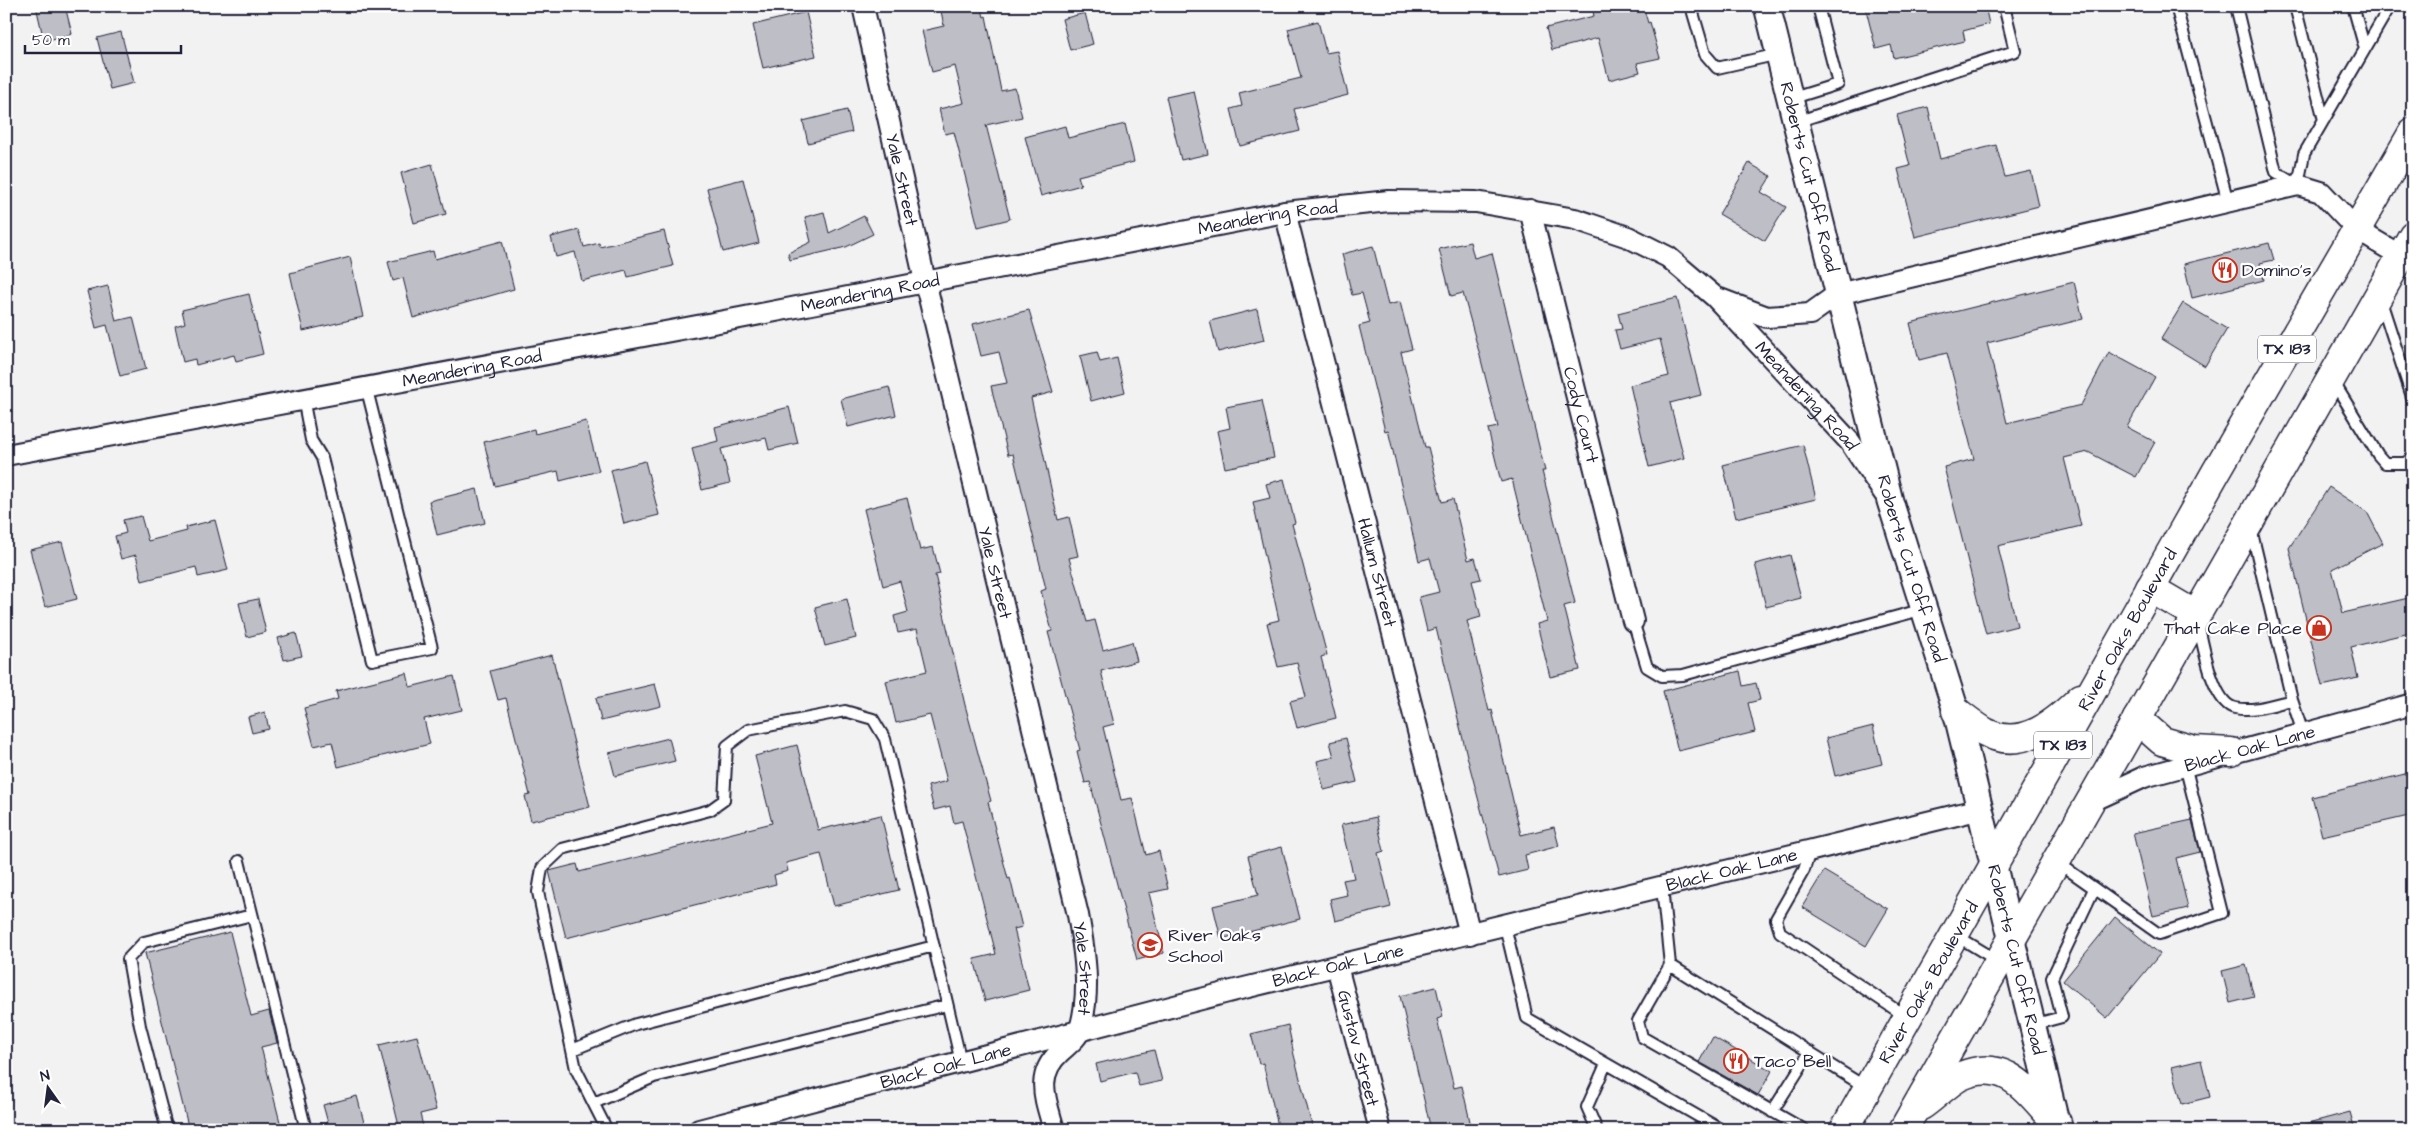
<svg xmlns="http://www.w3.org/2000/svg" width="2419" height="1136" viewBox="0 0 2419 1136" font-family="'Architects Daughter',sans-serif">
	<rect width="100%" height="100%" fill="#f2f2f3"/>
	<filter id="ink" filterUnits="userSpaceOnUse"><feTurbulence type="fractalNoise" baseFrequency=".02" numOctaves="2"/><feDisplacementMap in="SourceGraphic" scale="10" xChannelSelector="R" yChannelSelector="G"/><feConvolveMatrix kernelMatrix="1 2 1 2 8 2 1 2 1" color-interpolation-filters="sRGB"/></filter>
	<g filter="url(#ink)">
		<!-- building -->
		<path fill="#bebec6" stroke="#22223b" d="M36,6H65L72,34L44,41Z
			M940,6H981L984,17L986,16L1001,91L1015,88L1022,117L986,125L1010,219L978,227L954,132L945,134L939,109L964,103L955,66L932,72L922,31L944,26Z
			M1592,6H1643L1648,23L1650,22L1660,58L1637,63L1640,72L1609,80L1598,38L1552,50L1546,28L1594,16Z
			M1865,6H1985L1989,24L1963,31L1965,41L1894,58L1891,45L1876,49Z
			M806,12L816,56L763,68L753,25Z
			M1085,13L1093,44L1070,50L1062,19Z
			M1318,21L1326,53L1337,51L1348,95L1294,109L1300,131L1240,146L1231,109L1242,106L1239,93L1301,78L1288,29Z
			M121,32L134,83L110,89L97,38Z
			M1194,91L1208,154L1181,160L1166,97Z
			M1928,107L1940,159L1996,145L2005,177L2031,171L2039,206L1915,237L1898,169L1910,166L1897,115Z
			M847,110L852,132L808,143L803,121Z
			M1125,124L1134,162L1078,176L1081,185L1041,196L1025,137L1065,126L1068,138Z
			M1749,163L1771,176L1761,192L1786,207L1765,241L1719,214Z
			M432,164L446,214L414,223L401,173Z
			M743,179L759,243L723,252L707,188Z
			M824,212L829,233L864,216L873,234L846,247L790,260L788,253L811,242L805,217Z
			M579,230L584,247L599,243L600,247L664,231L673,266L628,277L626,270L582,281L575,252L556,257L551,237Z
			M502,241L514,289L413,318L403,278L393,281L388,262L433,251L435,259Z
			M1470,242L1474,258L1492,253L1545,471H1542L1575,603L1564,606L1580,670L1550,677L1537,624L1547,621L1512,479L1501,482L1488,429L1498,427L1479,352L1463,293L1451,296L1439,249Z
			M2269,243L2274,260L2260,263L2264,280L2192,298L2184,264Z
			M1373,246L1388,305L1400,302L1412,349L1401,352L1425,447H1428L1442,502L1453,499L1468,560L1475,558L1481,579L1472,581L1481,617L1467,621L1489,711L1492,710L1521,835L1554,827L1559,846L1525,855L1528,870L1499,877L1468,760L1436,628L1427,631L1419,597L1439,592L1430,558L1419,561L1388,430L1385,431L1359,326L1370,323L1362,293L1352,295L1342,254Z
			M350,257L363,317L303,331L290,273Z
			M2074,282L2083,319L1987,343L2007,423L2081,405L2109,352L2155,377L2127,427L2155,442L2136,477L2088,452L2064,458L2081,526L1998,546L2017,626L1986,634L1944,467L1974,459L1947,353L1919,360L1910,323Z
			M108,286L116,321L133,317L146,369L120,376L107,325L96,328L87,291Z
			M249,294L263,354L236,361L234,355L196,365L195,359L183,362L175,326L185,323L182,310Z
			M1677,298L1701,395L1670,403L1684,458L1649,467L1630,385L1669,376L1660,339L1620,349L1615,330L1622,329L1618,313Z
			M2183,303L2227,329L2205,366L2161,339Z
			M1257,309L1264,340L1218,352L1210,321Z
			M1029,310L1053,392L1031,398L1058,520L1069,517L1078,556L1069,558L1087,622L1095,620L1103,650L1132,642L1137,661L1101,671L1114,724L1103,727L1121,800L1132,798L1146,855L1159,851L1168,889L1149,893L1164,953L1137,960L1090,782L1085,783L1077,751L1080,750L1048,632L1052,631L1041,591L1046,589L1013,454L1008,455L991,386L1007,383L999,352L981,356L973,324Z
			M1097,352L1100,362L1117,358L1125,392L1091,401L1080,356Z
			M889,387L896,415L848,427L841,399Z
			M1262,400L1274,458L1225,468L1217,431L1230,428L1226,407Z
			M789,407L798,443L769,450L766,438L721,449L730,483L702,490L692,448L718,441L715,427Z
			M586,421L599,471L560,481L558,471L495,486L484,442L534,429L535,434Z
			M1803,445L1816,499L1736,518L1723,465Z
			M645,461L659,515L624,524L611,470Z
			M1284,479L1295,523L1292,524L1327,655L1321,657L1336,718L1297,728L1290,701L1306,697L1297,663L1278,667L1267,623L1279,620L1253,502L1270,498L1266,484Z
			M2329,487L2367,512L2383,543L2332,569L2343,613L2413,597V632L2351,647L2358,678L2322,686L2289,548Z
			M477,489L485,523L437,535L429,501Z
			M907,498L920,550L933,547L940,574L935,575L965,705L991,801L988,802L1008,879L1010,878L1022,927L1014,929L1029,990L985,1001L974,959L996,954L962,821L954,823L950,806L934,810L928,786L947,781L930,715L896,723L886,681L927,671L917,629L898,633L894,616L908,612L900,581L883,586L864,509Z
			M141,516L148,541L187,531L186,527L215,520L228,570L198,577L196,567L142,581L136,555L121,559L115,536L126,533L123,520Z
			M62,542L77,599L45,607L30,550Z
			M1790,555L1801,598L1766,607L1755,564Z
			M258,599L266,632L247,637L239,603Z
			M847,599L856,638L825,646L815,607Z
			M296,633L302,656L284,660L278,638Z
			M552,655L590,807L531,821L525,796L530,795L506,698L498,700L490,671Z
			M1740,671L1743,686L1756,683L1760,700L1748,703L1755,732L1678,751L1663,691Z
			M407,673L410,687L454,676L462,710L424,719L430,744L338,767L332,742L314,746L304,708L338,699L336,691Z
			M655,684L661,706L601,721L596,698Z
			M265,712L269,729L252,733L248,717Z
			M1873,726L1882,764L1835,776L1826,738Z
			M669,738L675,761L615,776L609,753Z
			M1346,738L1357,782L1324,790L1317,761L1334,757L1330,742Z
			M797,745L818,830L881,815L899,890L834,906L821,854L786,863L788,871L774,875L776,884L566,938L549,871L577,864L579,872L772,823L755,756Z
			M2413,772V815L2322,836L2312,797Z
			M1376,817L1384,851L1378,853L1391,907L1335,921L1330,899L1347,895L1343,880L1354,878L1341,825Z
			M2192,820L2200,852L2176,858L2188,908L2153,916L2133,833Z
			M1282,847L1300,919L1221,939L1213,906L1258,895L1248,856Z
			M1824,871L1888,909L1866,946L1802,907Z
			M2115,917L2160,954L2107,1018L2063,981Z
			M230,932L251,1016L269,1011L277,1043L261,1047L282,1130H189L145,953Z
			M2246,965L2254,997L2230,1003L2222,971Z
			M1436,987L1443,1017L1437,1019L1454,1088L1462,1086L1471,1126L1454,1130H1431L1400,996Z
			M1288,1025L1294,1055L1313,1130H1279L1263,1063L1259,1064L1251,1034Z
			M417,1036L436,1110L420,1114L424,1130H400L379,1045Z
			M1713,1037L1772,1071L1758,1095L1699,1062Z
			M1154,1050L1162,1081L1139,1086L1135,1072L1100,1081L1096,1064Z
			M2201,1060L2210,1097L2182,1104L2172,1067Z
			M357,1096L366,1130H330L323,1105Z
			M2350,1112L2355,1130H2305V1124Z"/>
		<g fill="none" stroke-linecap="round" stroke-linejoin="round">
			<defs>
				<path id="service" d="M1691,6L1705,54L1717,68L1779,54
					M2176,6L2228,202
					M2236,6L2276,172L2298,185L2304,154L2390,6
					M2295,6L2324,120
					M2353,6L2365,49
					M1790,99L1838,84L1818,6
					M1796,122L2015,51L2004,6
					M2381,301L2413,400
					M2333,381L2378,455L2385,463H2405L2413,457
					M303,398L311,440L322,458L372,660L432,648L366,386
					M1633,621L1647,667L1662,676L1683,675L1924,609
					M2198,623C2203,643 2212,703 2235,708C2254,712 2275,704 2292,700L2251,529
					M2292,700L2303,733
					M1810,851L1804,870L1776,919L1780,932L1908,1018
					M239,861L306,1130
					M2057,862L2159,934L2222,913L2185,765
					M1662,887L1670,965L1867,1088
					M1505,926L1527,1018L1722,1130
					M1957,936L1998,961
					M1670,965L1638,1021L1642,1037L1805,1130
					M2032,1025L2062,1017L2052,978L2094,889
					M572,1050L636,1024L934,946
					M594,1103L654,1077L947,1005
					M1772,1112L1810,1052
					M167,1130L140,1026L128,959L144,942L252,915
					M607,1130L576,1069L538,892L542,868L562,849L710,810L724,800L727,746L748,730L845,711L873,719L885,739L961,1062
					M1597,1130L1587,1107L1606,1064"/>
				<g id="minor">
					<path id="s1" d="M863,6L925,281L1078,915C1085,953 1091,992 1080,1029C1077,1039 1067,1045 1060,1052C1034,1076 1046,1100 1054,1130"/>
					<path id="s2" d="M1530,210L1633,621"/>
					<path id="s3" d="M1285,212L1470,934"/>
					<path d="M1720,299L1767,317L1810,314L1838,294L2298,185L2321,192L2357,230L2401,256"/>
					<path id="s4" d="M6,455L740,318L1285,212L1389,201L1476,202L1575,219L1628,237L1668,257L1715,297L1850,442L1884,493"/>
					<path id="s5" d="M2090,802L2144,777L2413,704"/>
					<path id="s6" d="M1337,966L1380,1130"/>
					<path id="s7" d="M699,1130L1232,991L1981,809"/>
				</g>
				<g id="tertiary">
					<path id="s8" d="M1767,6L1890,501L1956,711L2057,1126"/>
				</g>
				<g id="primary">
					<path d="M2150,588L2196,615"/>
					<path d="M1956,711C1965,718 1975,726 1985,732C2022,752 2057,722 2081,698"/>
					<path d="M2137,719L2162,741L2194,750L2231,752"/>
					<path d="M1921,1106C1932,1099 1950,1081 1961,1076C2008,1056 2029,1094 2057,1123"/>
					<path id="s9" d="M1844,1130C1970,911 2092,691 2216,472C2281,358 2348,246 2413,132"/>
					<path d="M1903,1130L2413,235"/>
				</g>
			</defs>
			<!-- service casing -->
			<use href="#service" stroke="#22223b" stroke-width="14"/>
			<!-- minor casing -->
			<use href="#minor" stroke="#22223b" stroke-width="24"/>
			<!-- tertiary casing -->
			<use href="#tertiary" stroke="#22223b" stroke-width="29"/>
			<!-- primary casing -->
			<use href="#primary" stroke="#22223b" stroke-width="31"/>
			<!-- service -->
			<use href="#service" stroke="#fff" stroke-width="10"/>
			<!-- minor -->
			<use href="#minor" stroke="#fff" stroke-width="20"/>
			<!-- tertiary -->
			<use href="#tertiary" stroke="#fff" stroke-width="25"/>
			<!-- primary -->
			<use href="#primary" stroke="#fff" stroke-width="28"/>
		</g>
	</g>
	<!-- icons -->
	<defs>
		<symbol id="restaurant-ring" viewBox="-11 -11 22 22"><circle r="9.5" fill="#fff" stroke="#c8321e" stroke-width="1.5"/><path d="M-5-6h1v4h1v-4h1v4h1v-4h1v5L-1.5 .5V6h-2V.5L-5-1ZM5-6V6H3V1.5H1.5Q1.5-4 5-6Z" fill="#c8321e"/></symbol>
		<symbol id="shop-ring" viewBox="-11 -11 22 22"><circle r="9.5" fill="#fff" stroke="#c8321e" stroke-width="1.5"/><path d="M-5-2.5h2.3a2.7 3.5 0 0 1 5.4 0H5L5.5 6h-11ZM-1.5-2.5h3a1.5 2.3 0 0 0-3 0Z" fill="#c8321e"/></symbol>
		<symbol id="school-ring" viewBox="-11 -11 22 22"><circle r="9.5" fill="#fff" stroke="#c8321e" stroke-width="1.5"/><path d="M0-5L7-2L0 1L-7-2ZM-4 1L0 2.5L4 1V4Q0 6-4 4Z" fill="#c8321e"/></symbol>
	</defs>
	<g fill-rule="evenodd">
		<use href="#restaurant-ring" x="2211" y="256" width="28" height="28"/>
		<use href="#shop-ring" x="2305" y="614" width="28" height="28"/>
		<use href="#school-ring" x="1136" y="931" width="28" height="28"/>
		<use href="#restaurant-ring" x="1722" y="1047" width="28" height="28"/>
	</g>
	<g text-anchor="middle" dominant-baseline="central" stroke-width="4.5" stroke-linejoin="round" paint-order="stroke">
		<!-- shield labels -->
		<g fill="#fff" stroke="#646476" stroke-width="1">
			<rect x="2258" y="335.5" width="58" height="27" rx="4"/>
			<rect x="2034" y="731.5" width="58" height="27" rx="4"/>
		</g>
		<g font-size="16" font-weight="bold" fill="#22223b">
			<text x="2287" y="349">TX 183</text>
			<text x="2063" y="745">TX 183</text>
		</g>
		<!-- street labels -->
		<g font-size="18" fill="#22223b" stroke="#fff">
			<text stroke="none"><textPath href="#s8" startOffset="176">Roberts Cut Off Road</textPath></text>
			<text stroke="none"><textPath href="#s1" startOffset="178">Yale Street</textPath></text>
			<text stroke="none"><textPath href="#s4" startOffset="1284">Meandering Road</textPath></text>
			<text stroke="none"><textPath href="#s4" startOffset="879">Meandering Road</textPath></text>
			<text stroke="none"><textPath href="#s4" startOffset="474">Meandering Road</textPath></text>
			<text stroke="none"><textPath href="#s4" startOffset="1891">Meandering Road</textPath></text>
			<text stroke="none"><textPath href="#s2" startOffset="211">Cody Court</textPath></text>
			<text stroke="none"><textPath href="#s8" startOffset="581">Roberts Cut Off Road</textPath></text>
			<text stroke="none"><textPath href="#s1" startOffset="582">Yale Street</textPath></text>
			<text stroke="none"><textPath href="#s3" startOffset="372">Hallum Street</textPath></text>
			<text stroke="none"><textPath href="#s9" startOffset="575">River Oaks Boulevard</textPath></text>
			<text stroke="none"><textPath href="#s5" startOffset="169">Black Oak Lane</textPath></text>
			<text stroke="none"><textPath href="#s7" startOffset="1065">Black Oak Lane</textPath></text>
			<text stroke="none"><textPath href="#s8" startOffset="986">Roberts Cut Off Road</textPath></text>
			<text stroke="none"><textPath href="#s7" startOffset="660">Black Oak Lane</textPath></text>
			<text stroke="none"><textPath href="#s1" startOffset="988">Yale Street</textPath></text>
			<text stroke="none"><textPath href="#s9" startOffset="170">River Oaks Boulevard</textPath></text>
			<text stroke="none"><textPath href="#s6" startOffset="85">Gustav Street</textPath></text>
			<text stroke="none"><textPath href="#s7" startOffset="255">Black Oak Lane</textPath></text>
		</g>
		<!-- poi labels -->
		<g font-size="18" fill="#22223b" stroke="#fff" text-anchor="start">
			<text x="2242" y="270">Domino's</text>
			<text x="2302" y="628" text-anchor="end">That Cake Place</text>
			<text x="1168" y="935">River Oaks<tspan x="1168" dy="21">School</tspan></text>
			<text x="1754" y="1061">Taco Bell</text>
		</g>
	</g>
	<!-- margin -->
	<rect width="2419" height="1136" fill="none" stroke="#fff" stroke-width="25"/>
	<rect x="12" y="12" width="2394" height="1111" fill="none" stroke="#22223b" stroke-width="2" filter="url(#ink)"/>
	<!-- north arrow -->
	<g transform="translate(48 1088) rotate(346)" stroke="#ffffff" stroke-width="4" paint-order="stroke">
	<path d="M0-4L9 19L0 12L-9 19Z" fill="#22223b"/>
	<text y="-8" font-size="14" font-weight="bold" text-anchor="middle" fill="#22223b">N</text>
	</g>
	<!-- scale -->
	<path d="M25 45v8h156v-8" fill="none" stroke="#22223b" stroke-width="2.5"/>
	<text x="32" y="45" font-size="15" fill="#22223b" stroke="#ffffff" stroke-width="4" paint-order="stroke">50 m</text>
</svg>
